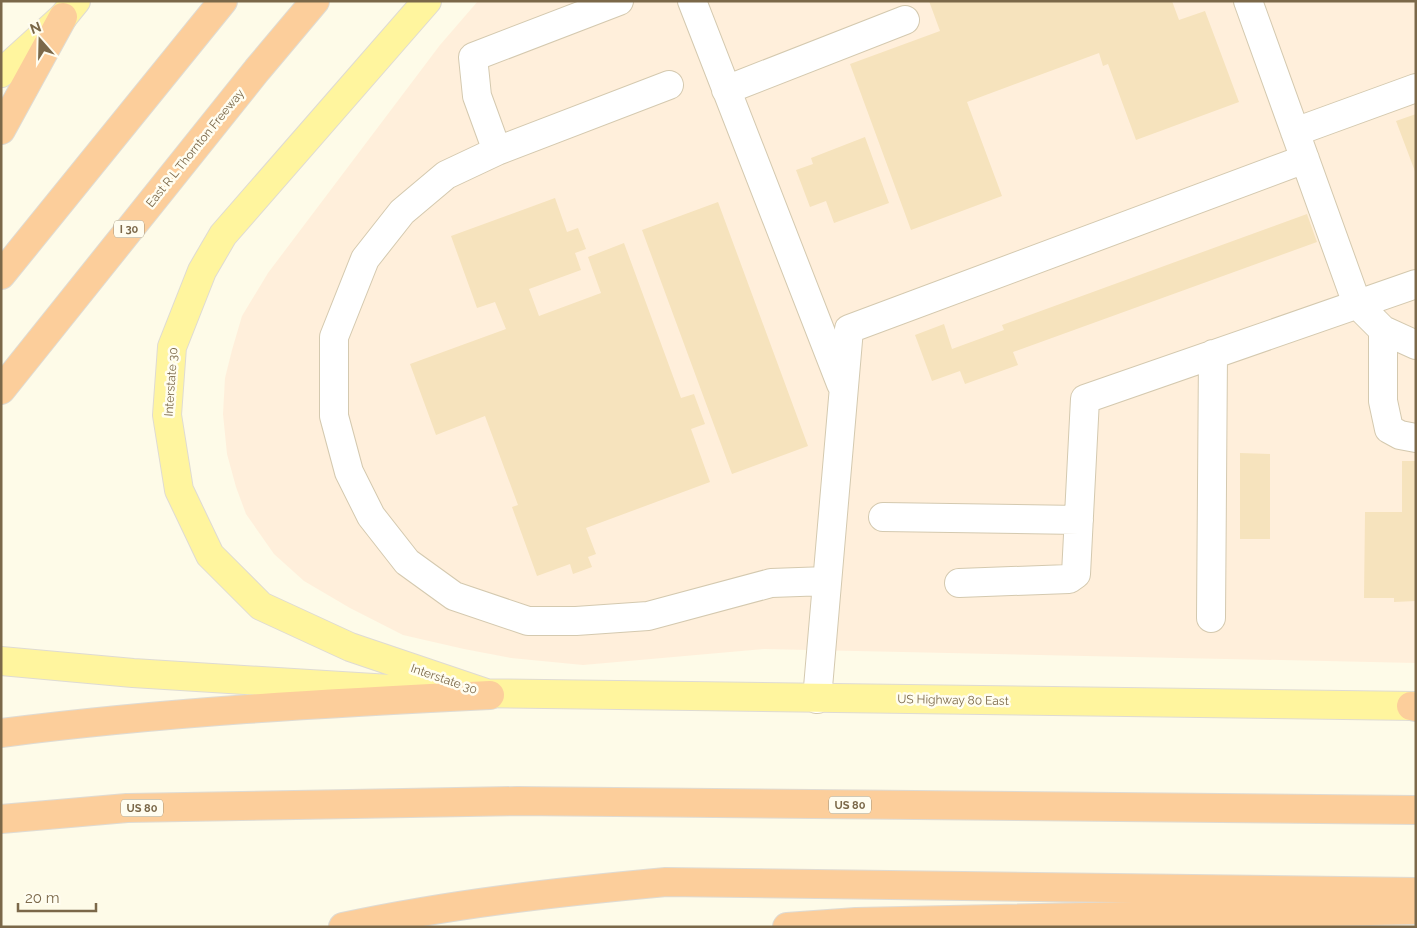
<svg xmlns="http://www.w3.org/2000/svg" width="1417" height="928" viewBox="0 0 1417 928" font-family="Raleway,sans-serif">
	<rect width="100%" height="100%" fill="#fefbe8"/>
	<!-- commercial -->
	<path fill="#ffefdb" d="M478,1H1416V663L764,649L583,665L511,658L464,649L403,635L350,608L304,581L274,554L246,514L236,487L227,454L223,414L225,378L232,350L242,316L268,273L440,45Z"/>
	<!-- building -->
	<path fill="#f6e3bd" d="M929,1H1172L1179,20L1205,11L1239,102L1136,140L1108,64L1103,66L1099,53L967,102L1002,196L911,230L850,64L940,31Z
		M1416,114V174L1396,121Z
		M865,137L889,203L834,223L826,201L810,207L796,170L813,164L811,158Z
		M555,198L567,232L578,228L586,249L575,253L581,270L529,289L539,316L601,293L588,257L624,243L681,398L694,394L705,424L691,429L710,482L586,528L596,554L588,557L592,567L573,574L570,564L537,576L512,507L518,505L485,416L436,435L410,364L506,329L495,302L477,308L451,236Z
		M718,202L808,446L732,474L642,230Z
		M1307,214L1317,242L1013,352L1018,365L965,384L960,371L932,381L915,335L944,324L952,349L1004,330L1002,325Z
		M1240,453L1270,454V539H1240Z
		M1402,461H1416V601L1394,602V598H1364L1365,512H1402Z"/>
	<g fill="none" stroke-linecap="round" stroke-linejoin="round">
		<defs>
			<path id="minor" d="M619,1L473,57L477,96L497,151L669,85
				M692,1L841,384
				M1248,1L1357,304L1383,330L1416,345
				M726,90L905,20
				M1295,132L1416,88
				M497,151L446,175L402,212L365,259L334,337V416L349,472L371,516L407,562L454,596L528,621H576L648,616L771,583L827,581
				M1383,330V401L1389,429L1400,435L1416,438
				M883,517L1079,520
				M959,583L1069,579L1076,574L1085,399L1416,284
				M1211,618L1213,354
				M817,699L849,329L1305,159"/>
			<path id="major" d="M427,1L223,235L202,271L172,347L167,415L179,490L210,555L261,606L350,647L486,693
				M1,73L63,17L76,1
				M1,661L133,673L406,690
				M467,693L1416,706"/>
			<path id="highway" d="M1,130L63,17
				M1,275L223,1
				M1,390L257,70L315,1
				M1411,706L1416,707
				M1,733C164,712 327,703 490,695
				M1,819L127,808L517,801L1416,810
				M343,927C450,904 558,892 666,882L1416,892
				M787,927L856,922L1416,910"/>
		</defs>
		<!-- minor casing -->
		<use href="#minor" stroke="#d4c9af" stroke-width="30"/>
		<!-- major casing -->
		<use href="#major" stroke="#dfdbd3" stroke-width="30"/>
		<!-- highway casing -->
		<use href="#highway" stroke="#dfdbd3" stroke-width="30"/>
		<!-- minor -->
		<use href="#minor" stroke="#fff" stroke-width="28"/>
		<!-- major -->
		<use href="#major" stroke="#fff59e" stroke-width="28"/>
		<!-- highway -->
		<use href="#highway" stroke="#fcce9b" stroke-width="28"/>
	</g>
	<g text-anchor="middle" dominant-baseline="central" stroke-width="5" stroke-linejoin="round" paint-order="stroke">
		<!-- shield labels -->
		<g fill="#fffdf0" stroke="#a3957b" stroke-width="1">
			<rect x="114" y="220.5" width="30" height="17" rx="4"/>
			<rect x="829" y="796.5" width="42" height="17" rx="4"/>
			<rect x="121" y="799.5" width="42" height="17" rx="4"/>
		</g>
		<g font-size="11" font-weight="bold" fill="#7b6849">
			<text x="129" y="229">I 30</text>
			<text x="850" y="805">US 80</text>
			<text x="142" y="808">US 80</text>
		</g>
		<!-- street labels -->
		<g font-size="12" fill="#7b6849" stroke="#fffdf0">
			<text transform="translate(195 148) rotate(-51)">East R L Thornton Freeway</text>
			<text transform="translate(171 382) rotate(-86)">Interstate 30</text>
			<text transform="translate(444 679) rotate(19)">Interstate 30</text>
			<text transform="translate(953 700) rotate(1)">US Highway 80 East</text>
		</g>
	</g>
	<!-- border -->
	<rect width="1417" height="928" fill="none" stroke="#7b6849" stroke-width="5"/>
	<!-- north arrow -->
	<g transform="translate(40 40) rotate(340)" stroke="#fffdf0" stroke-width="4" paint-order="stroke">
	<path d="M0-4L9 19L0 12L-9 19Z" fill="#7b6849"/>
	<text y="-8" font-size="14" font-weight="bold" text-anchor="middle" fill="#7b6849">N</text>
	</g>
	<!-- scale -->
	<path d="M18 903v8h78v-8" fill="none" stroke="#7b6849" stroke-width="2.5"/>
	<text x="25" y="903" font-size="15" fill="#7b6849" stroke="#fffdf0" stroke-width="4" paint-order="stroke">20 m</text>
</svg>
